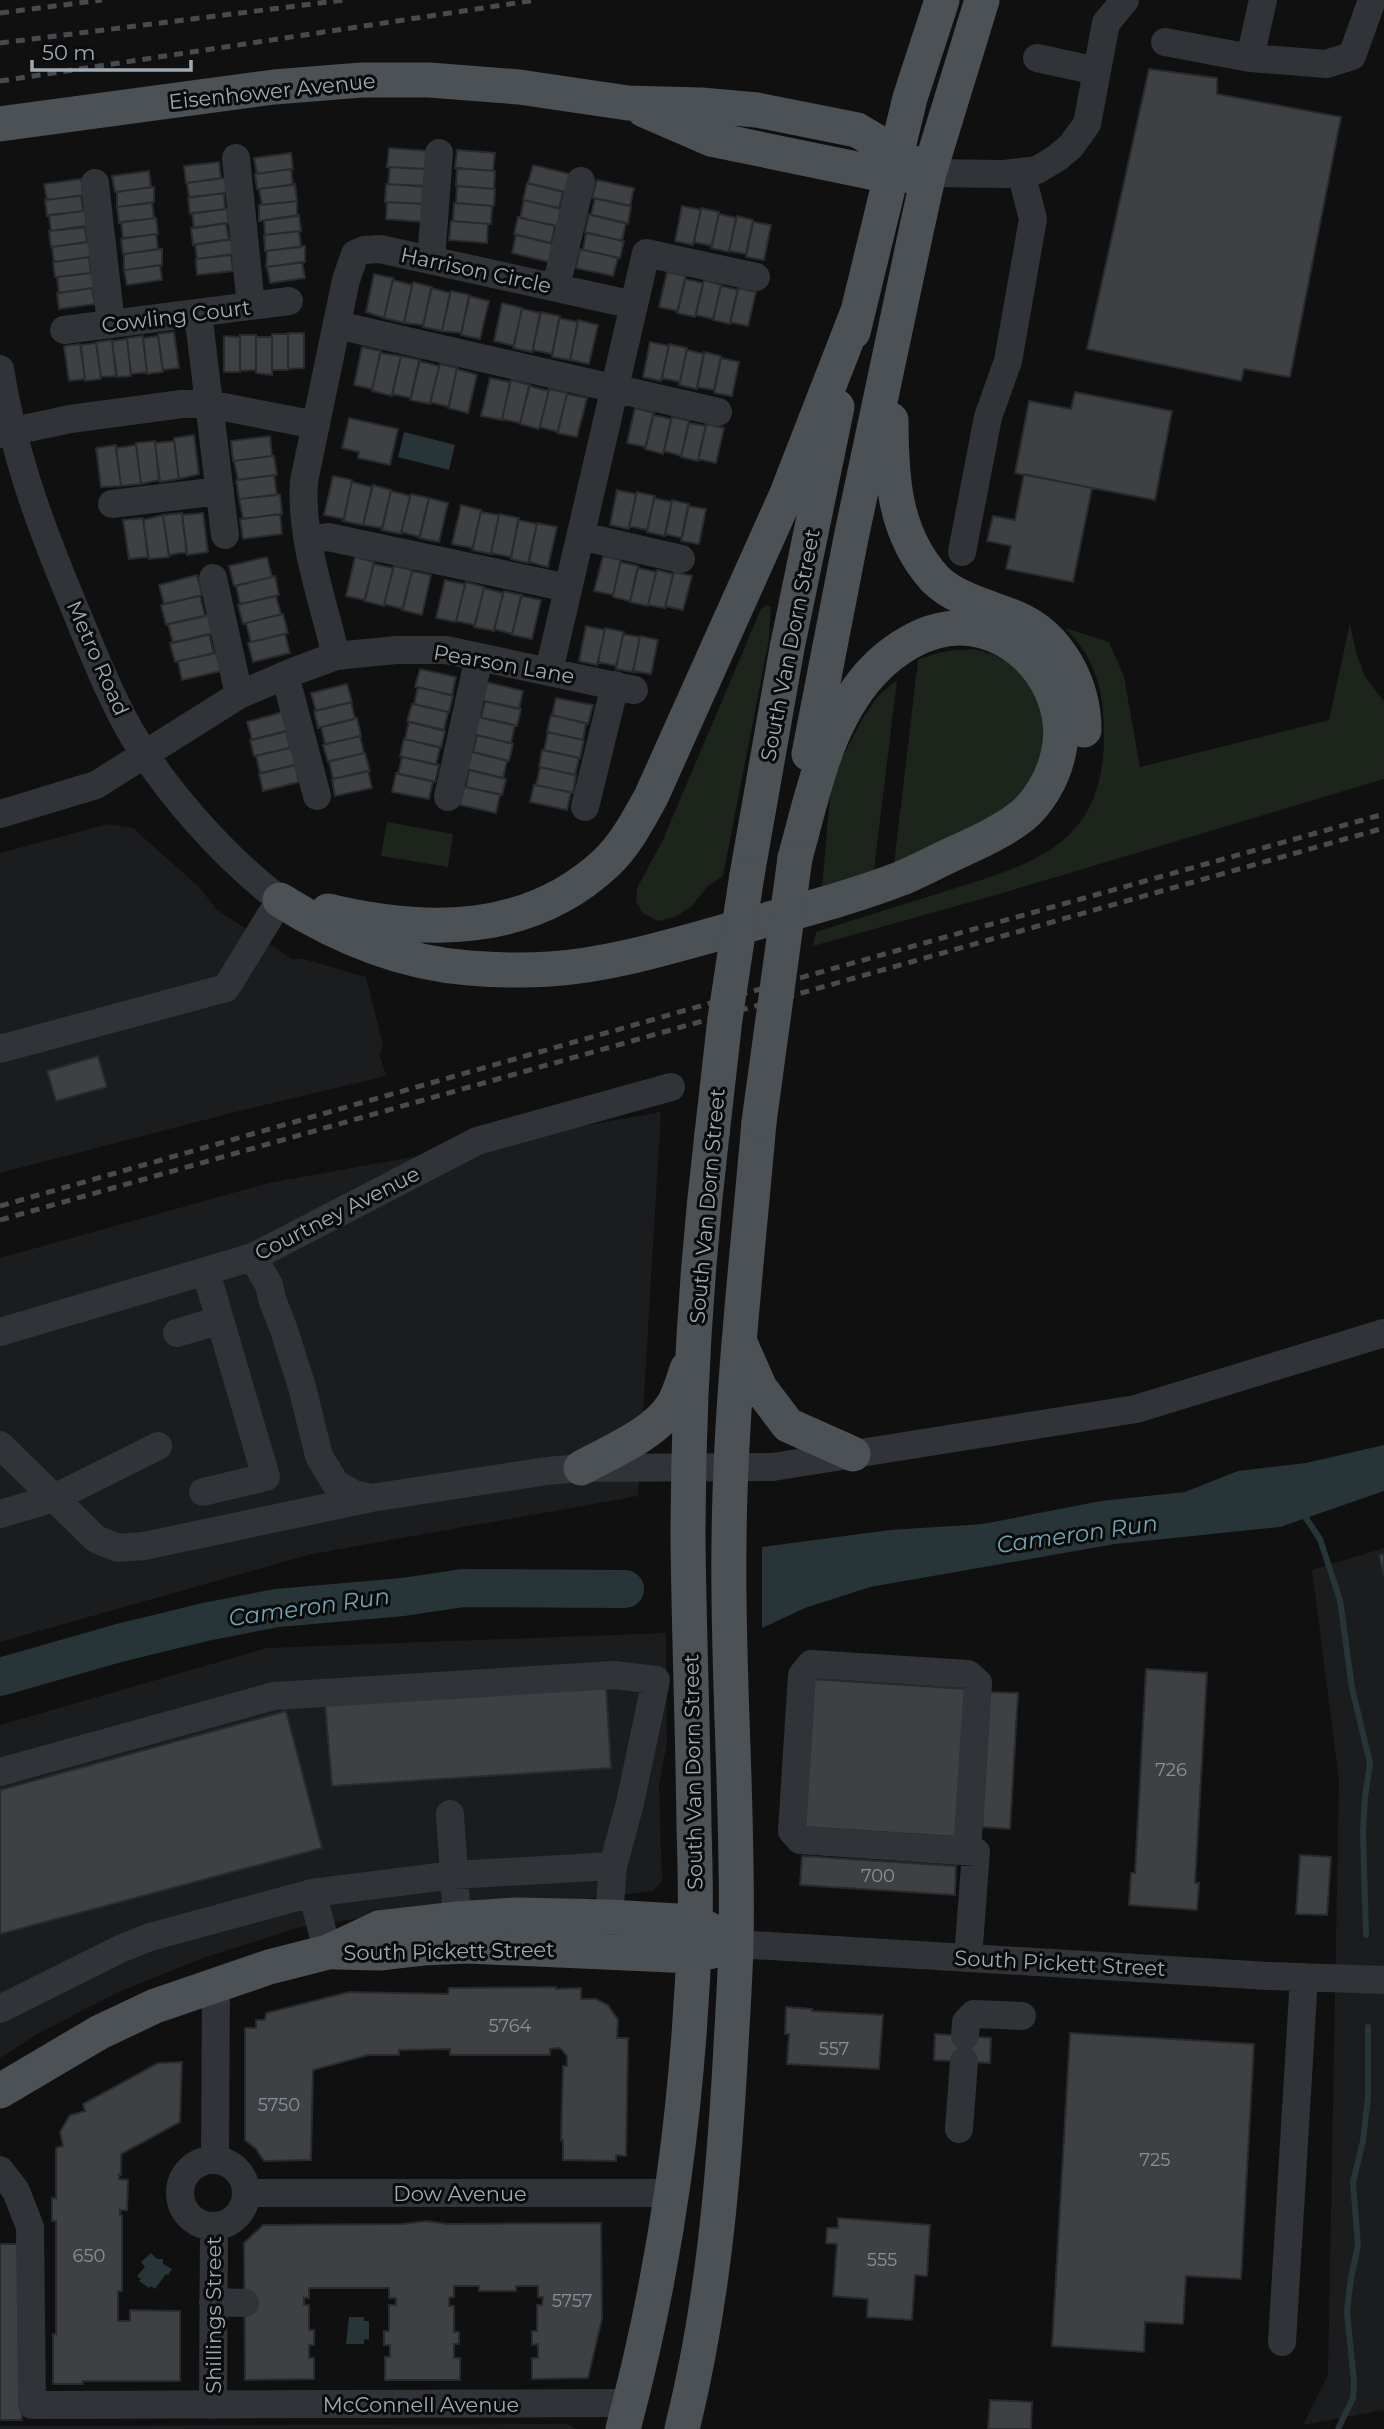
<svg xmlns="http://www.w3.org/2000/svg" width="1384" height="2429" viewBox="0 0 1384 2429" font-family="Montserrat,sans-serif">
	<rect width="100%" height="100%" fill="#101011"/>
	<!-- built -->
	<path fill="#1b1c1e" d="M108,824L133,828L200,888L216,909L292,959H304L366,977L383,1044L380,1056L386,1076L235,1112L0,1173V853Z
		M661,1112L638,1496L312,1554L0,1642V1258L269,1183Z
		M1384,1548V2410L1303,2425L1328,2375L1339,1780L1312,1570Z
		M666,1633L667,1743L659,1785L662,1881L653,1891L585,1899L448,1904L297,1928L200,1959L119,1992L39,2033L0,2058V1725L267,1648Z
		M567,2424L577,2429H0V2426Z"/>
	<!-- green -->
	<path fill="#1c241c" d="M766,605L771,607L769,639L723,876L707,887L692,906L675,917L658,921L643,913L636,901L637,888L662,842L761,609Z
		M1350,623L1356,652L1365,677L1384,701V779L996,895L813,946L816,932C859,918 901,905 943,892C1033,864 1105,846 1104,734C1104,692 1096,658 1065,628L1109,642L1124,677L1140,767L1329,720Z
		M975,649L994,655L1015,666L1044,702V762L1005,813L894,864L918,660C937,651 954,650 975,649Z
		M897,680L874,870L822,887L830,797L838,765L863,718L878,696Z
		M387,822L453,834L448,867L381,856Z"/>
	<!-- water -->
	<path fill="#273538" d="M404,432L455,445L449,470L398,457Z
		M1384,1445V1491L1280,1527L1115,1544L870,1587L805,1608L762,1628V1547L890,1530L983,1524L1101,1501L1185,1492L1238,1471L1306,1463Z
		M151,2253L157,2259H163V2264L172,2269L168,2275L166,2274L155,2289L151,2286L149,2288L139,2281L141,2279L137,2276L145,2267L141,2262Z
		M349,2317H364V2321H369V2340L364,2339V2344H346Z"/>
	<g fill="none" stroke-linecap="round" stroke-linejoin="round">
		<!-- stream -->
		<path stroke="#273538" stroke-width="6" d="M1302,1512L1320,1539L1340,1600L1352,1688L1370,1763L1365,1797L1363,1832L1366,1935
			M1338,2429L1353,2398L1354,2382L1347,2311L1351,2278L1358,2246L1353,2182L1363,2141L1368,2096V2027"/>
		<!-- river -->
		<path stroke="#273538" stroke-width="38" d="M0,1677L119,1643L205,1622L277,1608L403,1597L463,1588L625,1589"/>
	</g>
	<!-- building -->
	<path fill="#3e4144" stroke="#292a2e" stroke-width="2" d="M1149,69L1217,78V94L1341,117L1290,377L1244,369L1241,381L1087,349Z
		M389,148L427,151L425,169L387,167Z
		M457,150L495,153L493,171L455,168Z
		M291,153L293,169L257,174L254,158Z
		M219,162L221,178L186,183L184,166Z
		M533,165L570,174L565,192L528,183Z
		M390,167L427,169L426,187L388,184Z
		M457,168L495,171L494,189L456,186Z
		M291,169L293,185L257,189L255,174Z
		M149,171L151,187L115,192L112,176Z
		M225,178L227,193L189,197L187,183Z
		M81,179L83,195L47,200L44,184Z
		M597,180L634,188L630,206L592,198Z
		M527,183L563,192L559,208L523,200Z
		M295,184L297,201L262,205L259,189Z
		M386,184L424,186L423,204L385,202Z
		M457,186L495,189L494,206L456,203Z
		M154,187V202L117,207V192Z
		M224,193L225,209L190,214L188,198Z
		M81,196L83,211L47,216L45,200Z
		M595,198L631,206L628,224L591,215Z
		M524,200L561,209L557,226L520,218Z
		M297,201V216L259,221V205Z
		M387,202L425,204L423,222L386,219Z
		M152,203L154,218L119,223L117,207Z
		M454,203L492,206L491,224L453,221Z
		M682,206L701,210L693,245L675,241Z
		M701,208L719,212L712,246L694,242Z
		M227,209L229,223L194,228L192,213Z
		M85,211L87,227L51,231L49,215Z
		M589,214L626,223L622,241L585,232Z
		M719,214L736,218L729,252L711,248Z
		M299,215L301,231L265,235L264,220Z
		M737,216L753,220L746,254L729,251Z
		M518,217L555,226L551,243L514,234Z
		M156,218L158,234L123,238L121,222Z
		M451,221L488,224L487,243L449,240Z
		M753,222L771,225L764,260L746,257Z
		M226,223L229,240L193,245L191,228Z
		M85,226L87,242L51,247L49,231Z
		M299,231L301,247L265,251L264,235Z
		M586,233L624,241L620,258L583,250Z
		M156,234L158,249L123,254L121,239Z
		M516,235L553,244L549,262L512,253Z
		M231,239L233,254L197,259L195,244Z
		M89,242L91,257L54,262L52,247Z
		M305,246V262L266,267L267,251Z
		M162,249V265L124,270V254Z
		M580,249L618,258L613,276L576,268Z
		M231,255L233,271L197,275L196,259Z
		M89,257L91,273L55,277L53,262Z
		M302,262L305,278L270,283L267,267Z
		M160,265L162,280L127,285L124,270Z
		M667,272L686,276L678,311L659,307Z
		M92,273L94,288L59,293L57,277Z
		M374,274L393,278L384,318L366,312Z
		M685,279L703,283L695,317L677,313Z
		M393,280L412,285L404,323L384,318Z
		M704,280L721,285L713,319L696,315Z
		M413,282L432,287L423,325L404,323Z
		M721,286L738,290L730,324L713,320Z
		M92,288L95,304L59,309L57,293Z
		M431,288L450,293L442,331L423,327Z
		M738,288L756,292L748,326L730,322Z
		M451,291L470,295L461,333L442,331Z
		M469,296L489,301L480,339L461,335Z
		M502,303L522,308L514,346L494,341Z
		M522,309L541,313L532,352L513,348Z
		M540,312L560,316L552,354L533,350Z
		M559,318L578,322L570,360L552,357Z
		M578,320L598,325L589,364L570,360Z
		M174,332L179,368L163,370L158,334Z
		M288,333H304V368L288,369Z
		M272,334H288V370H272Z
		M240,335H256V370L240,371Z
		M143,336L147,372L131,374L127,338Z
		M158,336L163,372L147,374L143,338Z
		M224,336L240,337V372H224Z
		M256,337H272V375L256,373Z
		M127,339L131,376L117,377L112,341Z
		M112,340L116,376L101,377L96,342Z
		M650,342L669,346L661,381L643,377Z
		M96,343L101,379L85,381L81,345Z
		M80,344L85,379L69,381L64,346Z
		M669,344L687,348L680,382L662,378Z
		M362,347L381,351L372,389L354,385Z
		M687,350L704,354L697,389L679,385Z
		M704,352L721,356L714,390L697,387Z
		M380,353L401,356L392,396L372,391Z
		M401,356L420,360L411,398L392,394Z
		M721,358L739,362L732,396L714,393Z
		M419,361L439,366L430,404L410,400Z
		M440,364L457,368L449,407L430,402Z
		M457,369L477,375L468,413L448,408Z
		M490,378L510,382L502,420L481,416Z
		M511,380L530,385L520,423L502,419Z
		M529,386L549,391L539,429L520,424Z
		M549,389L567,393L558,432L540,427Z
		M1075,392L1172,411L1155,500L1015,473L1029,401L1071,409Z
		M567,394L587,398L577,437L557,433Z
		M635,408L654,413L646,447L627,443Z
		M653,415L671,419L663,454L645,449Z
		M672,417L689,421L681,456L664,451Z
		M349,418L398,429L390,465L358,458L359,452L342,448Z
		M689,423L706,426L698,461L681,457Z
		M706,424L724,428L716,463L698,459Z
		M194,435L199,474L179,479L174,438Z
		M270,436L272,456L233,461L231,441Z
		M155,441L159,480L141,484L136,443Z
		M174,441L179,479L160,482L155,443Z
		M116,445L121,486L101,487L96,448Z
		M136,445L141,484L121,486L116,448Z
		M272,456H274L277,475L238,480L234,461Z
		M1024,474L1092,488L1073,582L1006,569L1011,546L987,541L993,516L1015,520Z
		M274,475L277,495L239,499L236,480Z
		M333,476L352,480L344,519L324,515Z
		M352,482L372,487L363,525L343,521Z
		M373,485L391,490L382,528L363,525Z
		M617,490L636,494L629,529L610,525Z
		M391,491L410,496L401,534L382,530Z
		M637,492L655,496L647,530L629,526Z
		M280,494L282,514L243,519L239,499Z
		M411,494L429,498L420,537L401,532Z
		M429,498L448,503L439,542L419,538Z
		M654,498L672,502L665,536L647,532Z
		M672,500L689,504L682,538L665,534Z
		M461,505L481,510L473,548L452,544Z
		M688,506L706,509L699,544L681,541Z
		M481,512L499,515L491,554L472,550Z
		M182,513L187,552L169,555L163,515Z
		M203,513L208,552L187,555L182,515Z
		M280,514L282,534L243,539L240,519Z
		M499,514L519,518L511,557L491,553Z
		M163,515L169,557L149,559L143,520Z
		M143,518L148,557L129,559L123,520Z
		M518,520L537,524L528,563L511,559Z
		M537,523L557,527L548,567L529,562Z
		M603,556L621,560L613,595L594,591Z
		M267,557L272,577L234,586L229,566Z
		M355,557L374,562L365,600L346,596Z
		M620,562L638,566L630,601L613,597Z
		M374,564L393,568L384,606L364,601Z
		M394,566L412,570L403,609L384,604Z
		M638,568L656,572L648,606L630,602Z
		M657,570L673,574L665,608L648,605Z
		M412,571L431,575L422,615L402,610Z
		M674,572L692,576L683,610L665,606Z
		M197,575L202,595L164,604L159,585Z
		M275,576L279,595L240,604L236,586Z
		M445,580L465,584L456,622L436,618Z
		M466,582L484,587L475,625L456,621Z
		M484,588L503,593L494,631L474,627Z
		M504,591L522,595L512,634L494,629Z
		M200,596L205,616L166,625L161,605Z
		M276,596L281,614L243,624L238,605Z
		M521,596L541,600L532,639L512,635Z
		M283,614L288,633L251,642L246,623Z
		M208,615L212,634L173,643L168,624Z
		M586,626L605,630L597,665L579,661Z
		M605,628L624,632L616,666L598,662Z
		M209,634L214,653L175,662L170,643Z
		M285,634L290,653L253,662L248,643Z
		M623,634L640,637L633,672L616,669Z
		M640,636L658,640L651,674L633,671Z
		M216,653L221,671L182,680L178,661Z
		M420,669L456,677L452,695L415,687Z
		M487,682L523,691L519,709L483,701Z
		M347,684L352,702L316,711L311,693Z
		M418,687L453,696L449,712L414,704Z
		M556,698L593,705L588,724L552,715Z
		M485,701L521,709L517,726L481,718Z
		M351,702L355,719L318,728L314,711Z
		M412,704L448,712L444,730L407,721Z
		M283,712L288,731L252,740L247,722Z
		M551,715L586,723L583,740L547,732Z
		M479,717L515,725L511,743L475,735Z
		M357,718L361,736L325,744L321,727Z
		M409,722L445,731L441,748L405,739Z
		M286,731L290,748L254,756L250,740Z
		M548,732L584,740L580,758L544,750Z
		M477,735L513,744L509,761L473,752Z
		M360,736L364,753L328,762L323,745Z
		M404,739L440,747L436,765L400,756Z
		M293,747L295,765L260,773L256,756Z
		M542,750L579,758L575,775L539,767Z
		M472,752L507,761L503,778L467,769Z
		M365,753L370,771L333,779L329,761Z
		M402,757L439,765L435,782L398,774Z
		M295,765L299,782L263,791L259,774Z
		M540,767L576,775L573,793L536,785Z
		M469,770L506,779L502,795L466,787Z
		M368,771L372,788L335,796L332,779Z
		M396,773L433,781L429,799L392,792Z
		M534,785L571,792L567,810L530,802Z
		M464,787L500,794L496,813L460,805Z
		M98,1056L107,1087L56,1101L47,1071Z
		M1384,1554V1576L1379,1555Z
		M1146,1669L1207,1673L1195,1883H1199L1197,1910L1129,1905L1131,1873H1135Z
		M811,1679L968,1689L958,1837L801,1827Z
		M606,1684L611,1768L332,1786L325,1704Z
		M990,1692L1018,1693L1010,1829L982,1827Z
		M286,1711L322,1848L0,1934V1790Z
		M1300,1855L1331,1857L1327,1915L1296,1914Z
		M802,1856L956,1866L955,1895L800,1885Z
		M556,1987V1989L581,1988V1999H596L608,2005L618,2020L617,2038H628L626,2156L616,2155V2161L563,2160V2140H561L563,2066H567V2056L560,2048L550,2049V2055H450V2049L399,2050V2055H368L313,2070L311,2160L264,2161L256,2149L245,2140V2028H256V2020H265L266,2013L349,1992L448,1994L449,1988Z
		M786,2007L812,2009V2011L883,2015L879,2069L787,2064L789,2034H785Z
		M1070,2033L1254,2044L1241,2279L1186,2276L1183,2324L1145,2322L1144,2352L1052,2346Z
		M935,2034L991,2038L990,2063L934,2060Z
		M182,2062L180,2122L121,2154V2175L119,2174V2179L128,2180L127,2210H120V2215H122V2291H118V2321H130V2310L180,2311V2381H83V2384H53V2334H56V2221H52V2198H56V2148L63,2146L60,2132L70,2115L85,2111L83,2104L158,2063Z
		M838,2218L930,2225L927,2276L915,2275L912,2320L867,2317L868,2299L833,2296L837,2244L826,2243L827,2228H838Z
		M426,2221L447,2224L601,2223L602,2319L588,2378L532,2379V2358H538V2344L532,2345V2331H537V2305H542L543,2297H538V2286H516V2291H479V2286H454V2297L449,2298V2306H454V2332H459V2344H454V2358H460V2380H385V2357H390V2345H384V2331H389V2305H396V2298H389V2288H309V2298H304V2305H309V2330H314V2345H309V2358H314V2379L245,2380L244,2243L263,2225L403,2224Z
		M0,2244H21L22,2420H0Z
		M990,2400L1032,2402L1031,2429H988Z"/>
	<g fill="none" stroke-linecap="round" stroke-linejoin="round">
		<!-- minor -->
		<path stroke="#303337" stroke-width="28" d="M1165,42L1250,58L1263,0
			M1037,58L1097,71
			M1250,58L1326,64L1352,56L1372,0
			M236,158L251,306
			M929,173L1004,174L1037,170L1057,158L1071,146L1087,124L1106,23L1125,0
			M95,183L111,324
			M431,260L439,153
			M556,287L581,181
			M198,313L225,535
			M337,325L718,412
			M64,330L289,301
			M0,369C13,450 37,517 68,592C87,638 105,685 129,729C165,791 223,856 280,900L226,988L0,1049
			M0,434L70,419L182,404H208L316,425
			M112,504L220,491
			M581,536L681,559
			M308,540L328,537L568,588
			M962,552L988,417L1008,361L1033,219L1021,172
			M213,578L239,695
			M336,656C323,600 300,540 304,481L346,280L355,254L364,250L380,249L634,305
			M549,671L646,253L756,277
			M285,675L317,796
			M448,797L479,657
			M585,807L615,685
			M0,814L96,785L239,695L295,671L336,656L396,650H446L634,690
			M253,1257L269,1285L272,1299L284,1330L302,1387L319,1456L335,1483L354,1494L371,1498L547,1471L581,1468L773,1467L1136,1409L1384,1333
			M0,1332L253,1257L477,1141L671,1087
			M177,1333L220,1320
			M0,1445L96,1539L118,1548L144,1546L371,1498
			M203,1492L266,1477L206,1272
			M0,1514L54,1498L158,1446
			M0,1772L274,1696L614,1675L656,1680L630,1803L613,1866L454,1875L312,1893L150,1937L120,1949L0,2009
			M450,1814L457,1919
			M967,1851L978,1683L968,1674L811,1664L802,1675L792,1831L800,1840L976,1852L968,1958
			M312,1893L328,1952
			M609,1917L613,1866
			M736,1944L1269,1976L1384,1980
			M965,2036L966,2022L974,2014L1022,2016
			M959,2129L964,2061
			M215,2160L216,1984
			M180 2193a33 33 0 1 1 66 0a33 33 0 1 1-66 0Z
			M0,2170L16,2191L30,2227L32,2405L629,2403
			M246,2193H673
			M213,2302L245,2303
			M1282,2342L1304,1977
			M213,2405L214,2226"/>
		<!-- major -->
		<path stroke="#4c5156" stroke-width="35" d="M644,110L711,139L890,176L911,175
			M0,124L274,87L362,80H429L519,87L628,103L701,105L757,110L857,130L929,173
			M853,332L910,98L942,0
			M891,420C891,478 894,534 935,579C956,600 990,607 1016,618C1059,636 1084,685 1084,730
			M809,754L851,538L917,227L929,173L982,0
			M747,875L787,648L837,407
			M280,900C337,936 401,963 469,968C495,970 523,971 550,969C612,965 674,945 734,929C790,913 848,899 902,878C921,870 939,860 957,852C979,842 1003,831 1022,816C1038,803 1052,779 1057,759C1075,697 1025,628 959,628C926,628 893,649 871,673C825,724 813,794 795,858
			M328,911C425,934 528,936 606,863C626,844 638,820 651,797L786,496L858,311
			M741,1345L760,1388L788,1425L853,1454
			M581,1468C610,1452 655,1434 673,1405C679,1395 683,1381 687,1369
			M336,1952L379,1953L423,1948L468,1946L693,1956L716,1950
			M0,2091L100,2032L155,2006L269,1967L328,1952L379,1928L457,1919L515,1915L609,1917L695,1922L714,1932
			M623,2429C668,2261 689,2099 695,1925C696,1892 695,1859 694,1827C693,1731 689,1635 688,1539C688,1404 696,1268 712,1134
			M682,2429C712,2309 723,2186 730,2064C732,2024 735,1984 736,1945C739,1811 727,1677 729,1543C730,1403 747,1262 759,1122"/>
		<!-- rail -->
		<path stroke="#474b50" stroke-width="5" stroke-dasharray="9 7" stroke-linecap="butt" d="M0,13L102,0
			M0,43L344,0
			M0,81L536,0
			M0,1206L746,993L1384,814
			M0,1220L1384,828"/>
		<!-- major-bridge -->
		<path stroke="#4c5156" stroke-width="35" d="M759,1122L795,858
			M712,1134L725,1019L747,875"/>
	</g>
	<g text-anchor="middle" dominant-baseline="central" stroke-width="6" stroke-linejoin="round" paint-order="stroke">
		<!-- number labels -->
		<g font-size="18" fill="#879098">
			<text x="1171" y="1770">726</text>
			<text x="878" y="1876">700</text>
			<text x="510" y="2026">5764</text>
			<text x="834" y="2049">557</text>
			<text x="279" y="2105">5750</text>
			<text x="1155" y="2160">725</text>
			<text x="89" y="2256">650</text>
			<text x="882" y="2260">555</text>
			<text x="572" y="2301">5757</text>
		</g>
		<!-- street labels -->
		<g font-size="21" fill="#9fabb4" stroke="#0b0b0c">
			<text transform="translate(272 91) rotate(-6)">Eisenhower Avenue</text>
			<text transform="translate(476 270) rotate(12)">Harrison Circle</text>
			<text transform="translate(176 316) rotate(-7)">Cowling Court</text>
			<text transform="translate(790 645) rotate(-79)">South Van Dorn Street</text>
			<text transform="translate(98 658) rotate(66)">Metro Road</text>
			<text transform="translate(504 664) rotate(10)">Pearson Lane</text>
			<text transform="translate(707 1206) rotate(-85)">South Van Dorn Street</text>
			<text transform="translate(337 1213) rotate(-27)">Courtney Avenue</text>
			<text transform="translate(693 1772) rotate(-91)">South Van Dorn Street</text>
			<text transform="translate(449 1951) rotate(-1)">South Pickett Street</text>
			<text transform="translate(1060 1963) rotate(3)">South Pickett Street</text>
			<text x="460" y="2193">Dow Avenue</text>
			<text transform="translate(213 2315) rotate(-90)">Shillings Street</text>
			<text x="421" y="2404">McConnell Avenue</text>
		</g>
		<!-- water labels -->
		<g font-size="23" font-style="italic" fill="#72a5b3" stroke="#0b0b0c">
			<text transform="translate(1077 1534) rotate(-8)">Cameron Run</text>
			<text transform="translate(309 1607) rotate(-8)">Cameron Run</text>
		</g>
	</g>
	<!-- scale -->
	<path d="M32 60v10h159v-10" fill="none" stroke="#9fabb4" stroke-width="3.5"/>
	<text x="42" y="60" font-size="21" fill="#9fabb4" stroke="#0b0b0c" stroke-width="5" paint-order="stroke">50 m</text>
</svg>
